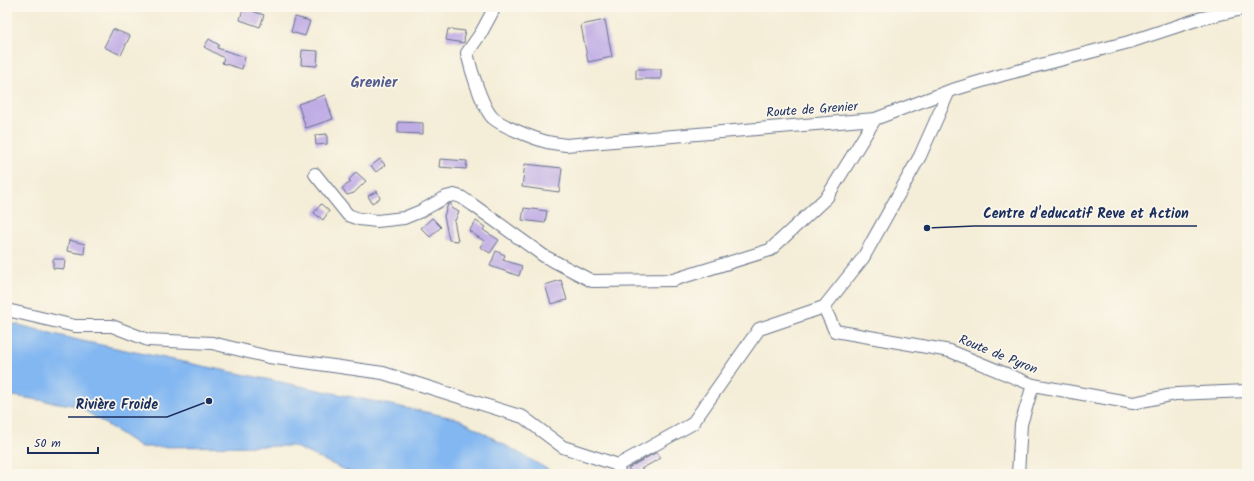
<svg xmlns="http://www.w3.org/2000/svg" width="1254" height="481" viewBox="0 0 1254 481" font-family="Kalam,sans-serif">
	<rect width="100%" height="100%" fill="#fbf7ec"/>
	<filter id="ink" filterUnits="userSpaceOnUse"><feTurbulence type="fractalNoise" baseFrequency=".025" numOctaves="2"/><feDisplacementMap in="SourceGraphic" scale="8" xChannelSelector="R" yChannelSelector="G"/><feConvolveMatrix kernelMatrix="1 2 1 2 8 2 1 2 1" color-interpolation-filters="sRGB"/></filter>
	<filter id="wash" filterUnits="userSpaceOnUse"><feTurbulence type="fractalNoise" baseFrequency=".012" numOctaves="4" result="noise"/><feDisplacementMap in="SourceGraphic" scale="16" xChannelSelector="R" yChannelSelector="G"/><feGaussianBlur stdDeviation="0.9" result="paint"/><feColorMatrix in="noise" values="0 0 0 0 0 0 0 0 0 0 0 0 0 0 0 0 0 1.4 0 .05"/><feComposite in="paint" operator="in"/></filter>
	<g filter="url(#wash)">
		<rect width="100%" height="100%" fill="#f4edd7"/>
		<!-- water -->
		<path fill="#83b7f1" stroke="#4f73a8" d="M7,322L82,341L459,419L556,474H354L293,446L141,447L78,406L7,395Z"/>
		<g id="blocks">
			<!-- building -->
			<path fill="#bface5" d="M243,8L264,15L260,27L240,20Z
				M295,17L310,21L305,36L291,32Z
				M605,20L612,57L588,62L581,25Z
				M113,29L130,36L121,55L104,47Z
				M448,29L465,31L464,43L446,40Z
				M209,39L219,45L217,48L245,57L242,69L222,63L224,58L204,47Z
				M302,50L318,51L317,66L301,65Z
				M636,69H661V79H636Z
				M325,95L333,119L306,128L298,104Z
				M398,122L423,123V134L398,133Z
				M327,134V144L316,145L315,135Z
				M380,159L385,165L376,172L371,166Z
				M440,159L467,161L466,169L439,167Z
				M525,164L562,168L559,192L522,187Z
				M356,172L366,181L354,193L347,195L342,188L351,182L349,180Z
				M377,191L380,198L372,203L368,196Z
				M321,204L329,211L323,220L314,213Z
				M448,204H451L452,209L459,211L455,221L454,220L458,241L449,240L444,216Z
				M524,208L547,211L545,223L522,220Z
				M432,218L441,227L430,237L421,228Z
				M476,221L485,227L483,230L499,240L490,253L480,247L484,241L469,231Z
				M69,240L85,244L84,254L67,251Z
				M496,251L505,255L503,260L522,266L519,276L490,266Z
				M53,259H65L64,269L53,268Z
				M561,280L567,300L551,304L545,285Z
				M657,452L661,458L641,469L643,471L638,474H632L628,468Z"/>
		</g>
	</g>
	<g filter="url(#ink)">
		<use href="#blocks" fill-opacity="0" stroke="#677288" stroke-width="1"/>
		<g fill="none" stroke-linecap="round" stroke-linejoin="round">
			<defs>
				<path id="minor" d="M495,7L481,33L467,53C471,70 481,103 491,116C498,125 536,139 547,142C553,143 559,144 566,145L875,119L949,91L1002,75L1129,42L1202,18L1247,8
					M315,174L348,215L359,219L377,221L404,218L421,211L446,197L454,195L461,197L473,205L544,256L592,281L673,280L770,250L827,197L875,119
					M824,307L835,331L950,351L1033,385L1133,403L1176,394L1247,391
					M7,310L75,326H112L148,340L212,343L269,357L383,373L523,417L563,447L618,465
					M619,474L618,465L692,424L759,329L824,307L863,258L920,156L949,91
					M1018,474L1021,424L1033,385"/>
			</defs>
			<!-- minor casing -->
			<use href="#minor" stroke="#677288" stroke-width="14"/>
			<!-- minor -->
			<use href="#minor" stroke="#fff" stroke-width="12"/>
		</g>
	</g>
	<g text-anchor="middle" dominant-baseline="central" stroke-width="3.5" stroke-linejoin="round" paint-order="stroke">
		<!-- street labels -->
		<g font-size="13" fill="#1b2f5e" stroke="#fbf7ec">
			<text transform="translate(812 110) rotate(-4)">Route de Grenier</text>
			<text transform="translate(998 355) rotate(22)">Route de Pyron</text>
		</g>
		<!-- quarter labels -->
		<g font-size="15" font-weight="bold" fill="#545b8d" stroke="#fbf7ec">
			<text x="374" y="83">Grenier</text>
		</g>
	</g>
	<!-- callouts -->
	<path fill="none" stroke="#1b2f5e" stroke-width="1.5" d="M927 228L975 226H1197M209 401L167 417H68"/>
	<g fill="#1b2f5e" stroke="#fbf7ec" stroke-width="1.5">
		<circle cx="927" cy="228" r="4"/>
		<circle cx="209" cy="401" r="4"/>
	</g>
	<g font-size="14" text-anchor="middle" font-weight="bold" fill="#1b2f5e" stroke="#fbf7ec" stroke-width="3.5" stroke-linejoin="round" paint-order="stroke">
		<text x="1086" y="218">Centre d'educatif Reve et Action</text>
		<text x="117" y="409">Rivière Froide</text>
	</g>
	<!-- margin -->
	<rect width="1254" height="481" fill="none" stroke="#fbf7ec" stroke-width="24"/>
	<!-- scale -->
	<path d="M28 447v6h70v-6" fill="none" stroke="#1b2f5e" stroke-width="2"/>
	<text x="34" y="447" font-size="12" fill="#1b2f5e" stroke="#fbf7ec" stroke-width="3" paint-order="stroke">50 m</text>
</svg>
